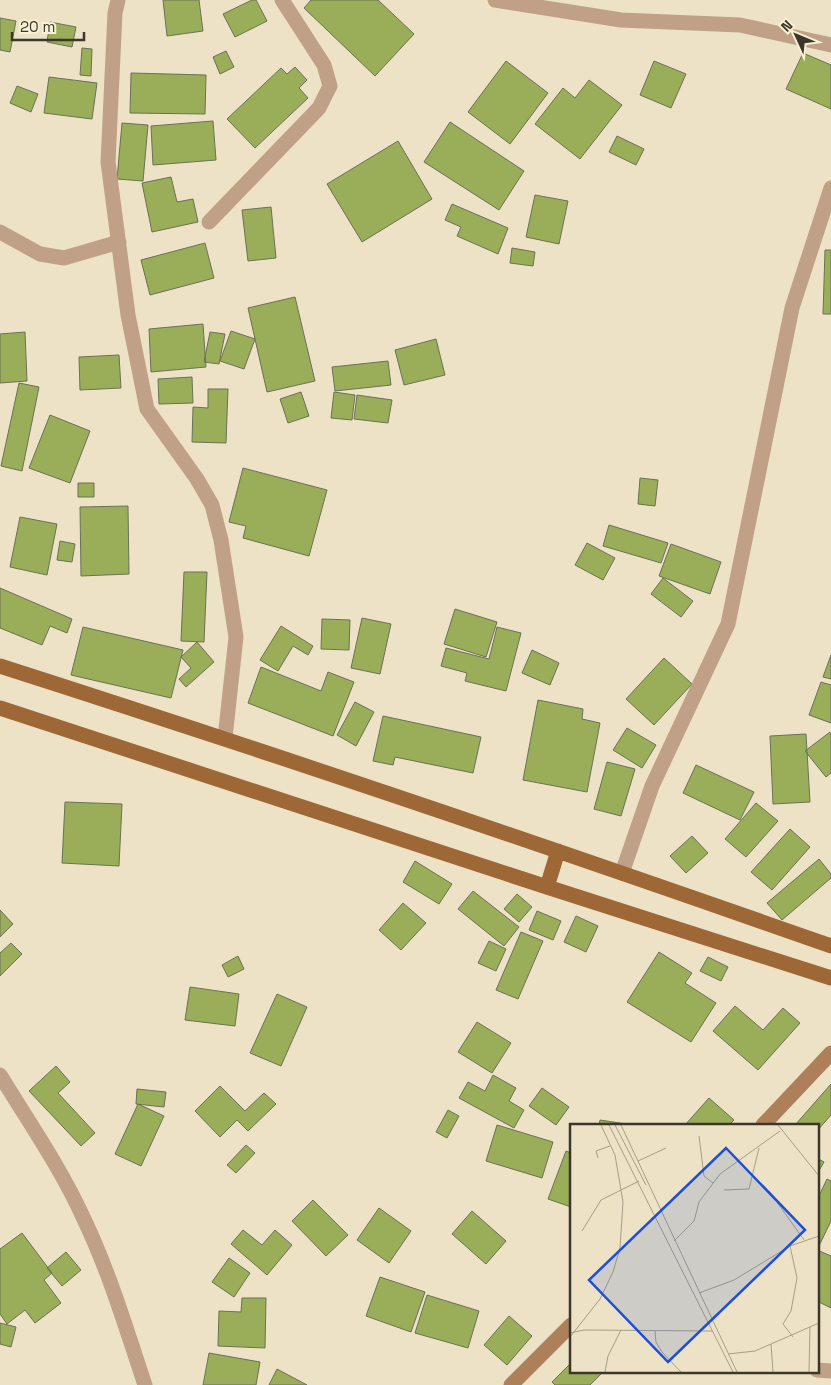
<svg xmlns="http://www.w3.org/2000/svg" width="831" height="1385" viewBox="0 0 831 1385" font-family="'Space Grotesk',sans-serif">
	<rect width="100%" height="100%" fill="#ede2c5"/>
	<!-- building -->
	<path fill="#9aae59" stroke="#6a7157" d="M163,0H199L203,31L167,36Z
		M252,0H256L267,21L235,37L223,14Z
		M311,0H378L414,34L375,76L304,8Z
		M0,18L16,21L10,52L0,50Z
		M50,22L76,27L72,47L47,42Z
		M82,48L92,49L91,76L80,75Z
		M226,51L234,67L220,74L213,57Z
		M803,53L831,65V109L786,89Z
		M506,61L548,93L510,144L468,112Z
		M654,61L686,74L671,108L640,95Z
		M295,67L307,80L299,88L308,98L255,148L227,119L281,68L287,74Z
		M131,73L206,75L205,114L130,113Z
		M49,77L97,83L92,119L44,113Z
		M589,80L622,105L580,159L535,124L563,88L575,98Z
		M17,86L38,94L31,112L10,103Z
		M213,121L216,160L153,165L151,126Z
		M450,122L524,171L499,210L424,162Z
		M122,123L148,125L143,181L117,179Z
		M617,136L644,149L636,165L609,152Z
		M398,141L432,199L362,242L327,184Z
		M171,177L177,202L193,199L198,222L152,232L142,183Z
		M535,195L568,201L559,244L526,237Z
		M452,204L508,228L498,254L457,236L461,227L445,220Z
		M271,207L276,258L248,261L242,210Z
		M205,243L214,278L150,295L141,260Z
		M512,248L535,252L533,266L510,263Z
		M825,250H831V314H823Z
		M295,297L315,381L267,392L248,308Z
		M203,324L206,367L151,372L149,329Z
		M231,331L255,339L244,369L220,361Z
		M25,332L27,381L0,383V334Z
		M210,332L225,334L219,364L204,362Z
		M436,339L445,375L404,385L395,350Z
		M119,355L121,388L80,390L79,357Z
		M388,361L391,385L335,391L332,367Z
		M192,377L193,403L159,404L158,379Z
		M19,383L39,387L22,471L1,466Z
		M208,389H228L226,443L192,442L193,407L208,408Z
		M301,392L309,416L288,423L280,399Z
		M334,392L355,395L352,420L331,418Z
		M357,395L392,400L388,423L354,419Z
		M50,415L90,431L70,483L29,468Z
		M243,468L327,490L309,556L243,538L246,526L229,522Z
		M640,478L658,480L655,506L638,504Z
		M78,483H94V497H78Z
		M128,506L129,574L81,576L80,507Z
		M20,517L57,524L47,575L10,567Z
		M609,525L668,543L661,563L603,546Z
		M60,541L75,544L72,562L57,560Z
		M587,543L615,558L603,580L575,565Z
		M671,544L721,562L710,594L659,576Z
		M184,572H207L204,642L181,641Z
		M663,578L693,601L681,617L651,594Z
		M0,588L72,619L67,633L50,626L42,645L0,628Z
		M455,609L497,622L486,657L444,644Z
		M362,618L391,624L380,674L351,668Z
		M322,619L350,620L349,650L321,649Z
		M281,626L313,646L308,655L293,646L278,671L260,660Z
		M83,627L183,650L171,698L71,675Z
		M497,627L521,633L506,691L465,681L467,673L441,666L446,648L489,659Z
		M197,642L214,662L186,687L179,679L191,668L181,657Z
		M532,650L559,663L550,685L522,673Z
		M831,655V679L823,677Z
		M664,658L692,684L654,725L626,699Z
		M261,667L321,691L328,672L354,682L333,736L248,703Z
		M821,682L831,685V723L809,715Z
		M538,700L583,709L582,719L600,723L587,792L523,780Z
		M355,702L374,712L356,746L337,735Z
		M383,716L481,737L473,773L395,757L393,765L373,761Z
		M627,728L656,745L642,768L613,750Z
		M830,732L831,734V773L826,777L805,751Z
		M806,734L810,802L773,804L770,736Z
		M607,762L635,769L621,816L594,809Z
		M696,765L754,792L740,820L683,793Z
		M65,802L122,804L119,866L62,863Z
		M756,803L778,821L746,857L725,839Z
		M790,829L810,847L772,890L751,872Z
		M692,836L708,853L686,873L670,856Z
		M819,859L831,874V878L782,920L767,903Z
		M415,861L452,884L439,904L403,882Z
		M473,891L519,927L504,946L458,909Z
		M517,894L532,907L519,922L504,909Z
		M403,903L426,923L401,950L379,930Z
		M0,910L13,924L0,937Z
		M537,911L561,921L553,940L529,930Z
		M576,916L598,926L586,952L564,942Z
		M521,932L543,941L518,999L496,990Z
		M489,941L506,949L496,971L478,963Z
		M11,943L22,954L0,976V953Z
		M659,952L692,973L685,983L716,1003L691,1042L627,1002Z
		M238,956L244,969L228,977L222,965Z
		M708,957L728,967L721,981L700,971Z
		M190,987L239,994L235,1026L185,1020Z
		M277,994L307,1007L281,1066L250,1053Z
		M735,1006L763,1030L783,1008L800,1023L758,1070L713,1031Z
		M477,1022L511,1043L492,1073L458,1052Z
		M56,1066L70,1082L58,1093L95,1133L81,1146L29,1091Z
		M493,1075L516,1088L509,1101L524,1110L514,1128L459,1098L468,1082L485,1091Z
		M831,1084V1115L817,1131V1125H795Z
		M220,1086L245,1111L264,1093L276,1104L248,1131L237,1120L220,1137L195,1111Z
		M542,1088L569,1107L556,1125L529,1106Z
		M137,1089L166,1092L164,1107L136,1104Z
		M709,1098L734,1120L729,1125H685Z
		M138,1104L164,1116L141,1166L115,1154Z
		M448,1110L459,1116L447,1138L436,1132Z
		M600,1120L633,1125H599Z
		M497,1125L553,1142L542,1178L486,1161Z
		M246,1145L255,1153L236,1173L227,1165Z
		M566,1151L571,1153V1207L548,1199Z
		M817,1158L824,1162L817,1174Z
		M827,1179L831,1181V1221L817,1250L831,1256V1308L817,1301V1200Z
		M313,1200L348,1235L326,1256L292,1221Z
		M379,1208L411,1231L389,1263L357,1240Z
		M472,1211L506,1241L486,1264L452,1234Z
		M243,1230L262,1245L275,1230L292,1245L267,1275L231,1244Z
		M22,1233L52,1273L44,1280L61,1303L35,1323L25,1310L7,1324L0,1314V1249Z
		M66,1252L81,1270L62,1286L47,1268Z
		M229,1258L250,1273L234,1297L212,1282Z
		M380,1277L425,1292L411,1332L366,1316Z
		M427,1295L479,1311L468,1348L415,1333Z
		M242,1298H266L265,1348L218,1346L219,1311L241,1312Z
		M509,1316L532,1336L507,1365L484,1345Z
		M0,1323L16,1327L11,1347L0,1344Z
		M209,1353L260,1362L256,1385H203Z
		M571,1363V1371H604L590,1385H555L552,1382Z
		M277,1369L307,1385H269Z"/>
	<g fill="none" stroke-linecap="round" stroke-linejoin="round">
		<!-- street -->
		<path stroke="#c0a188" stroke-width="15" d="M118,0L115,13L108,162L128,315L147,409L197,479L212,505L221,540L236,637L225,738
			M495,0L621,20L740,25L831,45
			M209,222L319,108L330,86L324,65L282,0
			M0,232L40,254L64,258L119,242
			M622,873L652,786L728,624L792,308L831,188
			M0,1075C29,1122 60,1167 83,1217C109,1271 126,1328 145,1385
			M817,1370L831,1371"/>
		<!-- secondary -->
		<path stroke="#ad805a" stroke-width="15" d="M763,1125L831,1053
			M511,1385L571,1325"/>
		<!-- primary -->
		<path stroke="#9e6736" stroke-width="15" d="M0,666C278,755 555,849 831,946
			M0,708L547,887L831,978
			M547,887L558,851"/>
	</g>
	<!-- overview -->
	<g transform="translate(570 1124)">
		<rect width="249" height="249" fill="#ede2c5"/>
		<path fill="none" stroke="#a69e88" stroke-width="1" d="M39,1L163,248M45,1L76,61M51,1L167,248M208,1L249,52M129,12L134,52L143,59M28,34L26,27L40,22M68,37L96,24M154,66L179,65L189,24M199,67L234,116M12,107L31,76L69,57M104,117L124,97L129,78L150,50L210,7M220,122L227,154L221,187L213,200L223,213M129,169L164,156L220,122L249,112M85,207L86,218L92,228L111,248M0,209L14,206L142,207M0,213L30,175L43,148L50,124L53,78L45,31L31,1M201,220L203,248M158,230L185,227L249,199M35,248L38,232L51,206M239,248L240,203"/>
		<path fill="#1d4ed8" fill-opacity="0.15" stroke="#1d4ed8" stroke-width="2.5" d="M156,24L235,106L98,238L19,156Z"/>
		<rect width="249" height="249" fill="none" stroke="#3b372c" stroke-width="2.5"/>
	</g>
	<!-- north arrow -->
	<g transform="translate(796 35) rotate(314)" stroke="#faf0d2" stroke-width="4" paint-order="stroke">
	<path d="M0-4L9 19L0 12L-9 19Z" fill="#3b372c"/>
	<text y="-8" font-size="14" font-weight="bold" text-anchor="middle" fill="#3b372c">N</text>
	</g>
	<!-- scale -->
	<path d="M12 32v8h72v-8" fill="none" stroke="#3b372c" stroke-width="2.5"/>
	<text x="20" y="32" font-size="15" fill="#3b372c" stroke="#faf0d2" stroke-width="4" paint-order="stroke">20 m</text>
</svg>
